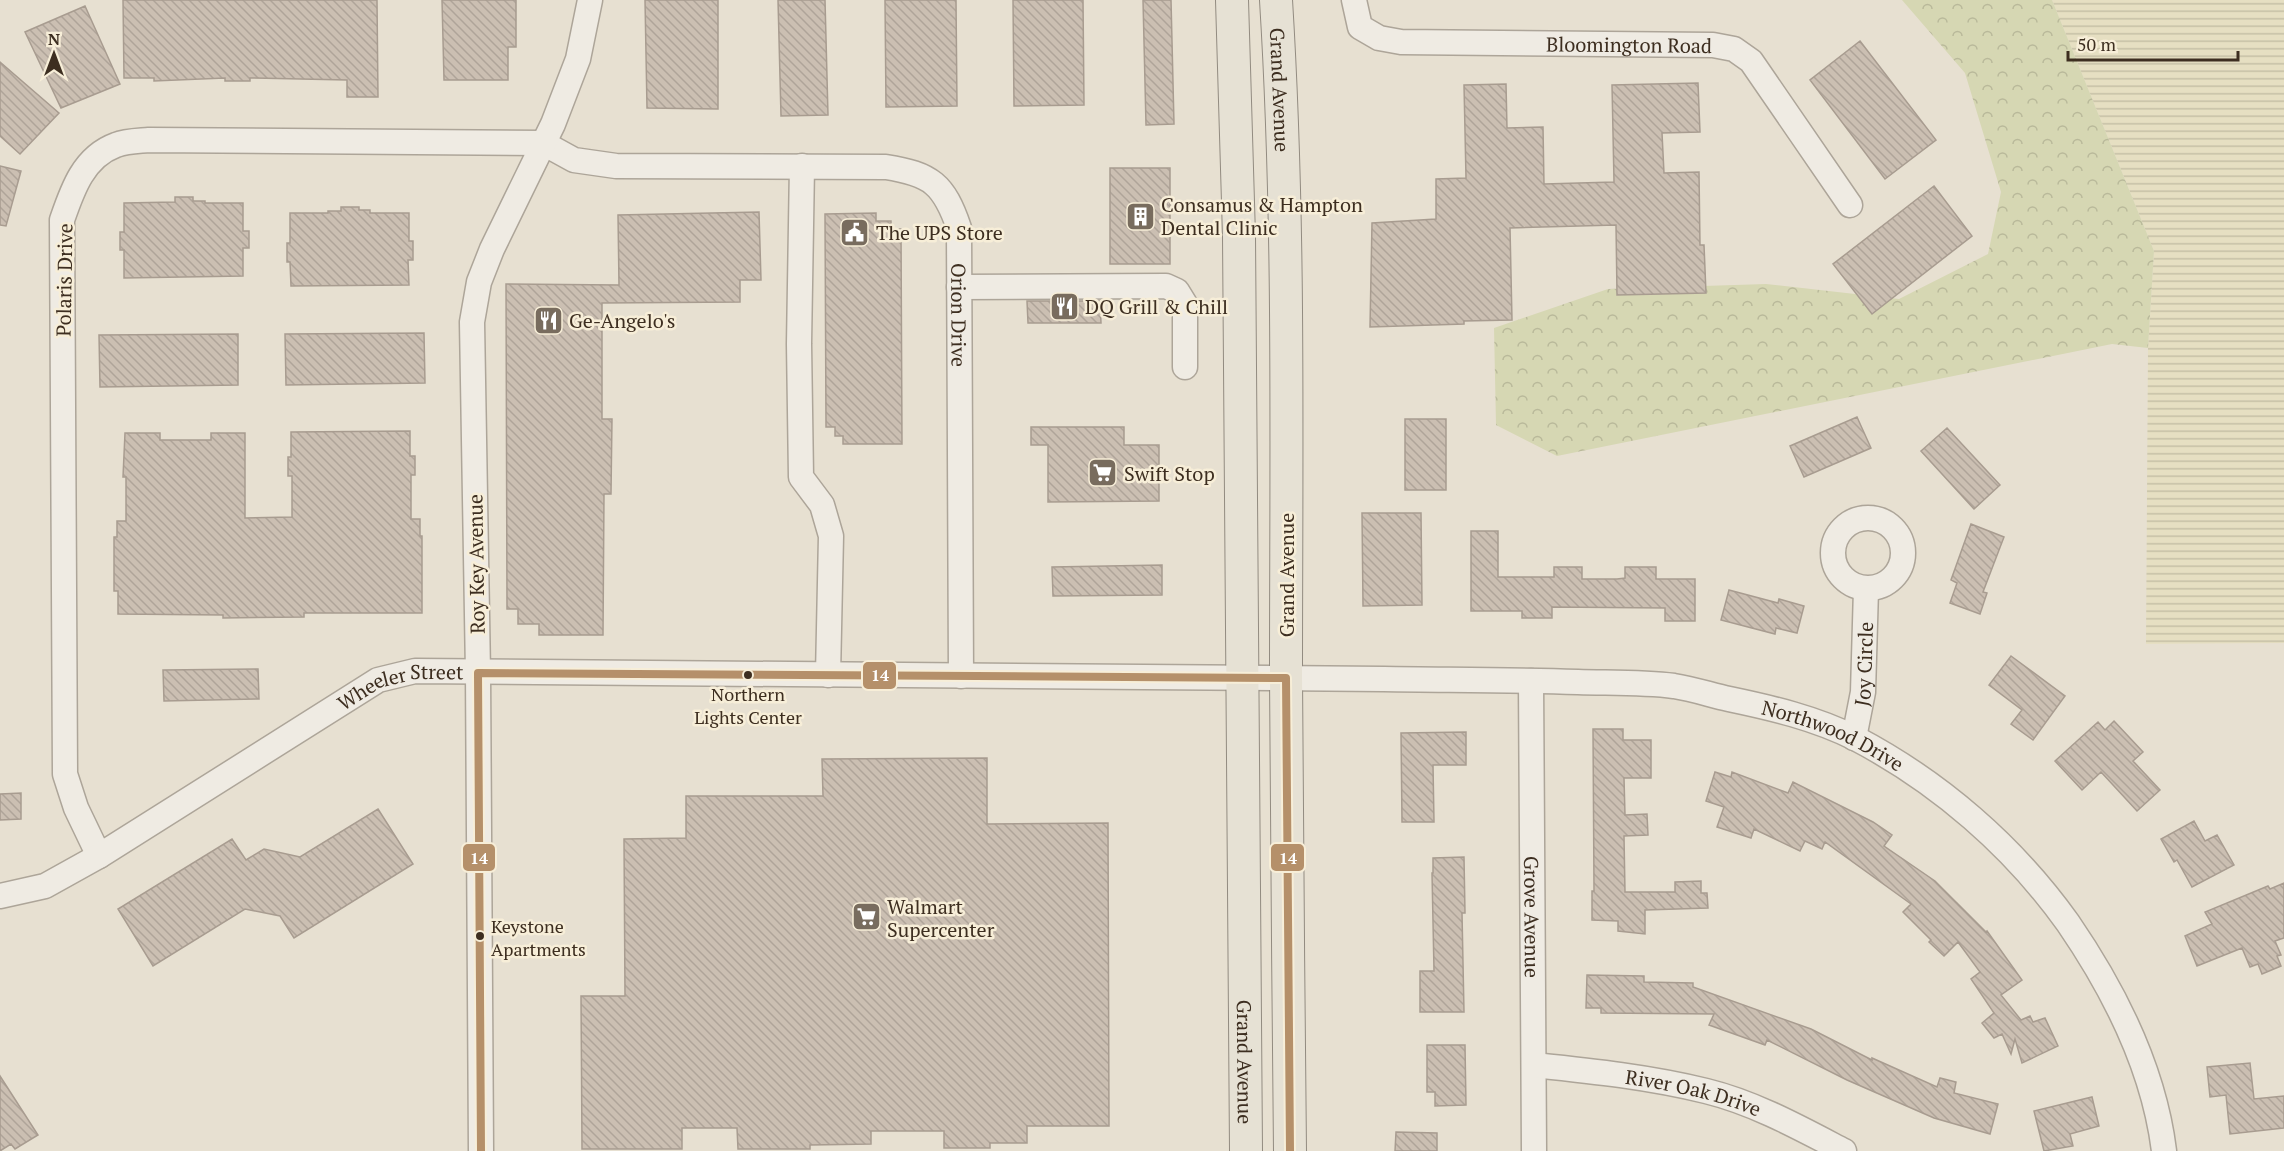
<svg xmlns="http://www.w3.org/2000/svg" width="2284" height="1151" viewBox="0 0 2284 1151" font-family="'PT Serif',serif">
	<defs>
		<pattern id="farmland-rules" width="6" height="5" patternUnits="userSpaceOnUse" patternTransform="scale(1.5)"><rect width="6" height="5" fill="#e6dfc2"/><path d="M0 2.5h6" fill="none" stroke="#c6c0a6"/></pattern>
		<pattern id="forest-crowns" width="20" height="18" patternUnits="userSpaceOnUse" patternTransform="scale(1.5)"><rect width="20" height="18" fill="#d6d7b3"/><path d="M2 6a3 3 0 1 1 6 0M12 15a3 3 0 1 1 6 0" fill="none" stroke="#b9b99a"/></pattern>
		<pattern id="building-back-hatch" width="6" height="6" patternUnits="userSpaceOnUse" patternTransform="scale(1.5)"><rect width="6" height="6" fill="#cbbfb2"/><path d="M-1 5l2 2M0 0l6 6M5-1l2 2" fill="none" stroke="#afa499"/></pattern>
	</defs>
	<rect width="100%" height="100%" fill="#e7e0d1"/>
	<!-- farmland -->
	<path fill="url(#farmland-rules)" d="M2052,0H2284V643L2146,644L2148,348L2154,251Z"/>
	<!-- forest -->
	<path fill="url(#forest-crowns)" d="M1902,0H2052L2154,251L2148,348L2112,344L1557,456L1496,425L1494,328L1608,289L1766,284L1899,299L1988,254L2001,192L1965,73Z"/>
	<!-- building -->
	<path fill="url(#building-back-hatch)" stroke="#a89c90" stroke-width="1.5" d="M123,0H377L378,97H347V80L250,78V81H225V78L154,81V78H124Z
		M442,0H516V47H508V80H444Z
		M645,0H718V109L647,108Z
		M778,0H825L828,115L781,116Z
		M885,0H956L957,106L886,107Z
		M1013,0H1083L1084,105L1014,106Z
		M1143,0H1171L1174,124L1146,125Z
		M85,6L120,84L61,108L25,32Z
		M1860,41L1936,140L1885,179L1810,80Z
		M0,62L59,113L20,154L0,136Z
		M1698,83L1700,132L1662,133L1664,173L1699,172L1700,245H1704L1706,293L1617,295L1616,225L1510,228L1512,320L1464,321V324L1370,327L1372,223L1436,219V179L1466,178L1464,85L1506,84L1507,128L1543,127L1544,184L1614,182L1612,85Z
		M0,166L21,171L6,226L0,225Z
		M1110,168H1170V264H1110Z
		M1934,186L1972,236L1872,314L1833,264Z
		M175,197H193V201H205V203H243V231H249V248H243V276L124,278V250H120V232H124V203L175,202Z
		M341,207H359V210H370V213H409V241H413V260H408L409,285L291,286L290,262H287V243H290V213H328V211H341Z
		M759,212L761,280H740V302L602,303V419H612L611,494H604L603,635H539V624H518V609H507L506,284L619,285L618,215Z
		M876,213V221H891V229H901L902,444H843V436H835V427H826L825,214Z
		M1027,301H1100L1101,323H1028Z
		M424,333L425,383L286,385L285,334Z
		M238,334V385L100,387L99,335Z
		M1857,417L1871,448L1804,477L1790,446Z
		M1405,419H1446V490H1405Z
		M1031,427H1124V445H1159V501L1048,502V445H1031Z
		M1947,428L2000,485L1974,509L1921,451Z
		M410,431V456H415V475H411V519H420V536H422V613H304V617L223,618V615L118,614V591H114V537H117V521H126V477H123L125,433H160V440H211V433H245V518L292,517V476H288V457H291V432Z
		M1362,513H1421L1422,605L1363,606Z
		M1971,524L2004,537L1983,592L1987,593L1980,614L1950,603L1957,583L1951,580Z
		M1471,531H1498V577H1554V567H1582V579H1617L1625,578V567H1656V579H1695V621H1665V608L1552,607V618H1522V611H1471Z
		M1162,565V595L1053,596L1052,567Z
		M1729,590L1778,603L1779,599L1804,606L1797,633L1776,628L1775,634L1721,620Z
		M2011,656L2065,696L2033,740L2011,724L2022,710L1989,685Z
		M258,669L259,699L164,701L163,670Z
		M2114,721L2143,752L2133,761L2160,790L2137,811L2101,772L2082,790L2055,761L2098,722L2105,730Z
		M1593,729H1623V740H1651V778H1624L1625,815L1647,814L1648,835L1624,836L1625,892H1675V882L1701,881V893H1707L1708,908L1645,910V934L1618,931V921L1592,920V891H1594Z
		M1466,732V765H1433L1434,822H1402L1401,733Z
		M987,758V824L1108,823L1109,1126H1027V1143H990V1148H944V1131H871V1144L810,1145V1149H738L737,1128H682V1149H582L581,996H625L624,839L686,838V796H823L822,759Z
		M1715,772L1731,777L1732,772L1788,793L1793,782L1873,822L1892,835L1884,846L1935,881L1986,932L1987,931L2022,980L2001,995L2021,1020L2030,1016L2033,1022L2045,1018L2058,1046L2022,1063L2015,1039L2011,1054L2002,1034L1994,1038L1982,1023L1994,1013L1971,979L1980,972L1958,942L1944,956L1929,942L1931,940L1903,912L1911,904L1825,842L1822,849L1805,841L1800,851L1754,829L1751,838L1717,827L1724,807L1706,801Z
		M21,793V819L0,820V794Z
		M378,809L413,864L294,938L280,916L245,909L153,966L118,909L232,839L246,860L264,849L300,857Z
		M2194,821L2205,841L2217,835L2234,865L2192,887L2177,860L2174,862L2161,839Z
		M1464,857L1465,913H1462L1464,1012H1420V971H1434L1432,873H1433V858Z
		M2284,883V938L2275,941L2281,955L2277,956L2281,966L2262,974L2258,964L2250,967L2242,948L2197,966L2185,936L2212,924L2205,912L2268,886L2270,889Z
		M1587,975L1644,976V982L1693,983V987L1811,1029L1872,1060V1058L1937,1087L1940,1078L1956,1082L1954,1093L1998,1104L1990,1134L1934,1118L1847,1080L1767,1040L1765,1045L1709,1025L1714,1014L1601,1013V1008H1586Z
		M1427,1045H1465L1466,1105L1435,1106V1092H1427Z
		M2250,1063L2254,1099L2284,1096V1128L2230,1134L2226,1095L2210,1097L2207,1067Z
		M0,1076L38,1135L15,1149L11,1144L0,1151Z
		M2092,1097L2099,1126L2070,1134L2073,1146L2044,1151L2034,1111Z
		M1396,1132L1437,1133V1151H1395Z"/>
	<g fill="none" stroke-linecap="round" stroke-linejoin="round">
		<defs>
			<g id="minor">
				<path id="s1" d="M1354,0L1360,27L1379,38L1401,42L1713,45L1734,49L1751,61L1850,205"/>
				<path d="M802,166L799,344L801,477L822,505L831,536L828,675"/>
				<path d="M959,287L1166,286L1177,291L1185,304V367"/>
				<circle cx="1868" cy="553" r="35"/>
				<path id="s2" d="M1531,681L1534,1151"/>
				<path id="s3" d="M1854,738L1863,692L1866,589"/>
				<path id="s4" d="M99,856L76,808L65,774L62,220C72,191 83,157 116,145C126,141 139,141 149,140L543,143L574,160L616,166L886,167C931,174 944,184 959,228L961,676"/>
				<path id="s5" d="M0,896L45,886L99,856L378,680L415,671L1384,679C1449,680 1513,680 1578,682C1609,683 1643,682 1674,686C1693,689 1711,695 1729,699C1772,708 1815,718 1855,738C1939,782 2013,846 2068,923C2114,990 2154,1069 2164,1151"/>
				<path id="s6" d="M1534,1065C1591,1071 1649,1077 1706,1091C1755,1103 1800,1128 1844,1151"/>
				<path d="M481,1151L478,673L472,322L479,282L492,249L553,124L578,59L590,0"/>
			</g>
			<g id="major">
				<path id="s7" d="M1232,0L1239,236L1246,1151"/>
				<path id="s8" d="M1276,0C1290,225 1286,451 1286,677C1286,835 1289,993 1290,1151"/>
			</g>
		</defs>
		<!-- minor casing -->
		<use href="#minor" stroke="#ada599" stroke-width="27"/>
		<!-- major casing -->
		<use href="#major" stroke="#928b80" stroke-width="34"/>
		<!-- minor -->
		<use href="#minor" stroke="#efebe3" stroke-width="24"/>
		<!-- major -->
		<use href="#major" stroke="#e6e1d4" stroke-width="32"/>
		<defs>
			<path id="bus-1" d="M481,1151L478,673L1286,678L1290,1151"/>
		</defs>
		<!-- bus-1 casing -->
		<use href="#bus-1" stroke="#f7eed8" stroke-width="12"/>
		<!-- bus-1 -->
		<use href="#bus-1" stroke="#b5906a" stroke-width="8"/>
	</g>
	<!-- icons -->
	<defs>
		<symbol id="building-square" viewBox="-11 -11 22 22"><rect x="-9" y="-9" width="18" height="18" rx="4" fill="#786c5e" stroke="#f7eed8"/><path d="M-4-6H4V6H1V3H-1V6H-4ZM-2.5-4.3h1.7v1.8h-1.7ZM.8-4.3h1.7v1.8H.8ZM-2.5-1h1.7V.8h-1.7ZM.8-1h1.7V.8H.8Z" fill="#fff"/></symbol>
		<symbol id="civic-square" viewBox="-11 -11 22 22"><rect x="-9" y="-9" width="18" height="18" rx="4" fill="#786c5e" stroke="#f7eed8"/><path d="M-.6-6.5H3V-4.5H.6V-3L4-1V1h2V6H-6V1h2V-1L-.6-3ZM-1.2 2.5V6h2.4V2.5Z" fill="#fff"/></symbol>
		<symbol id="restaurant-square" viewBox="-11 -11 22 22"><rect x="-9" y="-9" width="18" height="18" rx="4" fill="#786c5e" stroke="#f7eed8"/><path d="M-5-6h1v4h1v-4h1v4h1v-4h1v5L-1.5 .5V6h-2V.5L-5-1ZM5-6V6H3V1.5H1.5Q1.5-4 5-6Z" fill="#fff"/></symbol>
		<symbol id="supermarket-square" viewBox="-11 -11 22 22"><rect x="-9" y="-9" width="18" height="18" rx="4" fill="#786c5e" stroke="#f7eed8"/><path d="M-6-5.5h2.5l.6 2H6L4.5 2H-2.5L-4.4-4H-6ZM-1.5 3.2a1.3 1.3 0 1 0 .1 0ZM3 3.2a1.3 1.3 0 1 0 .1 0Z" fill="#fff"/></symbol>
	</defs>
	<g fill-rule="evenodd">
		<use href="#building-square" x="1124" y="200" width="33" height="33"/>
		<use href="#civic-square" x="838" y="216" width="33" height="33"/>
		<use href="#restaurant-square" x="1048" y="290" width="33" height="33"/>
		<use href="#restaurant-square" x="532" y="304" width="33" height="33"/>
		<use href="#supermarket-square" x="1086" y="456" width="33" height="33"/>
		<use href="#supermarket-square" x="850" y="900" width="33" height="33"/>
	</g>
	<!-- markers -->
	<g fill="#3d2e20" stroke="#f7eed8" stroke-width="2">
		<circle cx="748" cy="675" r="5"/>
		<circle cx="480" cy="936" r="5"/>
	</g>
	<g text-anchor="middle" dominant-baseline="central" stroke-width="5" stroke-linejoin="round" paint-order="stroke">
		<!-- bus labels -->
		<g font-size="18" fill="#3d2e20" stroke="#f7eed8">
			<text x="748" y="694">Northern<tspan x="748" dy="23">Lights Center</tspan></text>
			<text x="491" y="926" text-anchor="start">Keystone<tspan x="491" dy="23">Apartments</tspan></text>
		</g>
		<!-- street labels -->
		<g font-size="20" fill="#3d2e20" stroke="#f7eed8">
			<text stroke="none"><textPath href="#s1" startOffset="300">Bloomington Road</textPath></text>
			<text stroke="none"><textPath href="#s8" startOffset="90">Grand Avenue</textPath></text>
			<text transform="translate(64 280) rotate(-89)">Polaris Drive</text>
			<text stroke="none"><textPath href="#s4" startOffset="1704">Orion Drive</textPath></text>
			<text transform="translate(476 564) rotate(-91)">Roy Key Avenue</text>
			<text transform="translate(1286 575) rotate(-90)">Grand Avenue</text>
			<text stroke="none"><textPath href="#s3" startOffset="75">Joy Circle</textPath></text>
			<text stroke="none"><textPath href="#s5" startOffset="458">Wheeler Street</textPath></text>
			<text stroke="none"><textPath href="#s5" startOffset="1902">Northwood Drive</textPath></text>
			<text stroke="none"><textPath href="#s2" startOffset="236">Grove Avenue</textPath></text>
			<text stroke="none"><textPath href="#s7" startOffset="1062">Grand Avenue</textPath></text>
			<text stroke="none"><textPath href="#s6" startOffset="162">River Oak Drive</textPath></text>
		</g>
		<!-- poi labels -->
		<g font-size="20" fill="#3d2e20" stroke="#f7eed8" text-anchor="start">
			<text x="1161" y="204">Consamus &amp; Hampton<tspan x="1161" dy="23">Dental Clinic</tspan></text>
			<text x="876" y="232">The UPS Store</text>
			<text x="1085" y="306">DQ Grill &amp; Chill</text>
			<text x="569" y="320">Ge-Angelo's</text>
			<text x="1124" y="473">Swift Stop</text>
			<text x="887" y="906">Walmart<tspan x="887" dy="23">Supercenter</tspan></text>
		</g>
	</g>
	<g stroke="#f7eed8" stroke-width="2">
		<rect x="862" y="661" width="35" height="29" rx="6" fill="#b5906a"/>
		<rect x="462" y="843" width="34" height="29" rx="6" fill="#b5906a"/>
		<rect x="1270" y="843" width="35" height="29" rx="6" fill="#b5906a"/>
	</g>
	<g font-size="16" text-anchor="middle" font-weight="bold" fill="#fff">
		<text x="880" y="681">14</text>
		<text x="479" y="864">14</text>
		<text x="1288" y="864">14</text>
	</g>
	<!-- north arrow -->
	<g transform="translate(54 54)" stroke="#f7eed8" stroke-width="4.5" paint-order="stroke">
	<path d="M0-4.5L10 22L0 15L-10 22Z" fill="#3d2e20"/>
	<text y="-9" font-size="16" font-weight="bold" text-anchor="middle" fill="#3d2e20">N</text>
	</g>
	<!-- scale -->
	<path d="M2068 51v9h170v-9" fill="none" stroke="#3d2e20" stroke-width="3"/>
	<text x="2077" y="51" font-size="18" fill="#3d2e20" stroke="#f7eed8" stroke-width="4.5" paint-order="stroke">50 m</text>
</svg>
